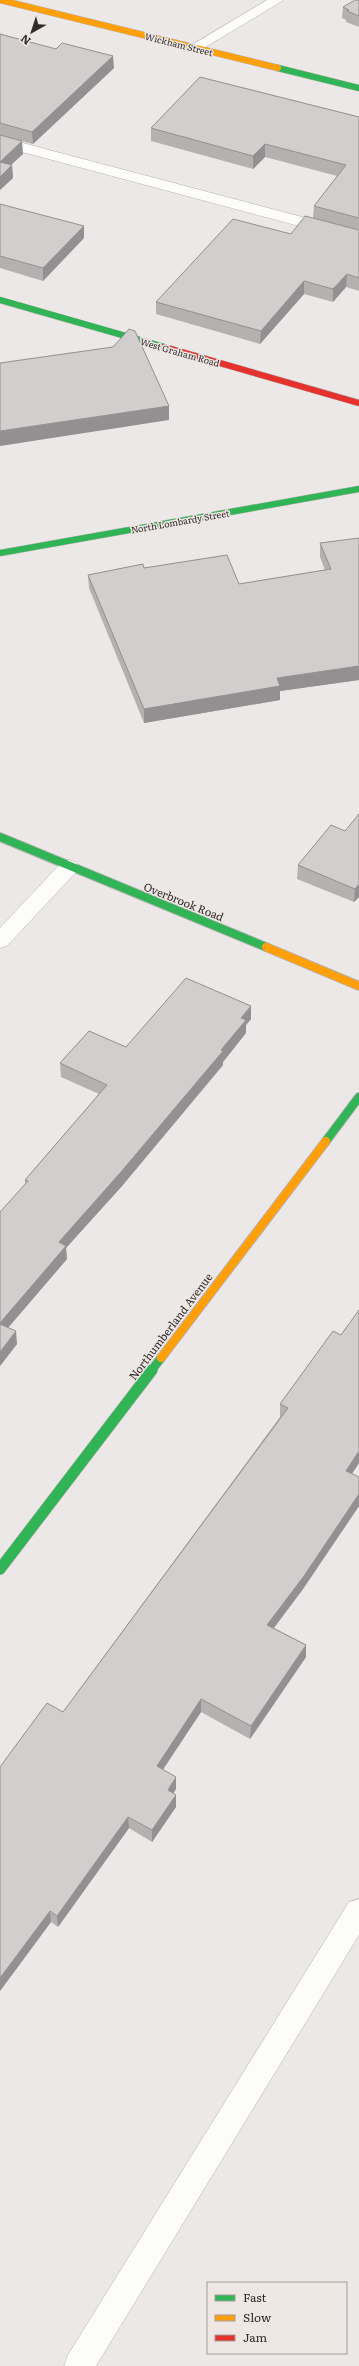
<svg xmlns="http://www.w3.org/2000/svg" width="359" height="2366" viewBox="0 0 359 2366" font-family="Literata,serif">
	<rect width="100%" height="100%" fill="#ece8e7"/>
	<g fill="none" stroke-linecap="round" stroke-linejoin="round">
		<defs>
			<path id="lane" d="M0,137L359,232V242L0,146Z
				M69,860L76,862L79,867L76,872L7,946L0,948V928L62,862Z
				M359,1899V1935L96,2366H64L68,2355L349,1902Z"/>
			<path id="street" d="M267,0H284L199,51L194,52L187,48Z"/>
			<path id="fast-far2" d="M278,68L359,88
				M0,300L164,347
				M0,553L359,489"/>
			<path id="fast-far1" d="M0,837L266,947
				M326,1141L359,1097
				M151,1371L161,1358"/>
			<path id="fast" d="M0,1569L152,1370"/>
			<path id="slow-far1" d="M0,0L278,68"/>
			<path id="slow" d="M266,947L359,986
				M161,1358L326,1141"/>
			<path id="jam" d="M164,347L359,403"/>
		</defs>
		<!-- lane casing -->
		<use href="#lane" stroke="#b6b2b1" stroke-width="1"/>
		<!-- street casing -->
		<use href="#street" stroke="#b6b2b1" stroke-width="1"/>
		<!-- fast-far2 casing -->
		<use href="#fast-far2" stroke="#b6b2b1" stroke-width="7"/>
		<!-- fast-far1 casing -->
		<use href="#fast-far1" stroke="#b6b2b1" stroke-width="10"/>
		<!-- fast casing -->
		<use href="#fast" stroke="#b6b2b1" stroke-width="12"/>
		<!-- slow-far1 casing -->
		<use href="#slow-far1" stroke="#b6b2b1" stroke-width="7"/>
		<!-- slow casing -->
		<use href="#slow" stroke="#b6b2b1" stroke-width="10"/>
		<!-- jam casing -->
		<use href="#jam" stroke="#b6b2b1" stroke-width="7"/>
		<!-- lane -->
		<use href="#lane" fill="#fcfcfb" fill-rule="evenodd"/>
		<!-- street -->
		<use href="#street" fill="#fcfcfb" fill-rule="evenodd"/>
		<!-- fast-far2 -->
		<use href="#fast-far2" stroke="#30b455" stroke-width="6"/>
		<!-- fast-far1 -->
		<use href="#fast-far1" stroke="#30b455" stroke-width="8"/>
		<!-- fast -->
		<use href="#fast" stroke="#30b455" stroke-width="11"/>
		<!-- slow-far1 -->
		<use href="#slow-far1" stroke="#ff9f0a" stroke-width="6"/>
		<!-- slow -->
		<use href="#slow" stroke="#ff9f0a" stroke-width="8"/>
		<!-- jam -->
		<use href="#jam" stroke="#e5322d" stroke-width="6"/>
	</g>
	<!-- wall -->
	<path fill="#b4b1b0" d="M359,0V27L346,22V20L342,18L343,7Z
		M0,34L114,68L33,144L17,140L23,154L11,165H12L13,178L0,190Z
		M359,117V291L346,287L333,302L304,294L260,344L156,314V302L291,234L313,218L314,206L337,176L265,157L253,169L151,141V128Z
		M0,204L84,238L43,281L0,268Z
		M359,538V680L280,691V700L144,723L89,588L88,575L144,568L239,584L325,570L320,557V543Z
		M345,831L359,897L354,902L297,879L298,865Z
		M251,1006V1019L246,1025V1033L223,1062V1065L122,1186L66,1248L67,1259L8,1328L17,1344L0,1366L25,1184V1180L99,1094L61,1077L60,1063L126,1047Z
		M359,1310V1463L352,1474L359,1477V1506L303,1589L274,1628L306,1645V1657L250,1739L201,1712L163,1770L176,1789L173,1793L176,1795V1807L152,1842L129,1828L58,1927L51,1922L0,1991V1767L63,1712L280,1417V1404L341,1335Z"/>
	<!-- shaded-wall -->
	<path fill="#929090" d="M113,56L114,68L33,144L32,132Z
		M22,141L23,154L1,174L0,162Z
		M265,144V157L253,169V156Z
		M12,165L13,178L0,190V177Z
		M84,226V238L43,281V268Z
		M347,274L346,287L333,302V289Z
		M304,281V294L260,344L261,331Z
		M169,406V420L0,446V431Z
		M359,666V680L280,691V700L144,723V709L277,678Z
		M359,884V897L354,902L355,889Z
		M251,1006V1019L246,1025V1033L223,1062V1065L122,1186L66,1248L67,1259L0,1337V1323L59,1242L221,1050L241,1018Z
		M16,1331L17,1344L0,1366V1352Z
		M359,1451V1463L345,1484L346,1471Z
		M359,1494V1506L303,1589L267,1637V1625Z
		M306,1645V1657L250,1739L251,1726Z
		M201,1699V1712L157,1778V1766Z
		M176,1777V1789L168,1802V1790Z
		M176,1795V1807L152,1842V1830Z
		M128,1817L129,1828L58,1927L57,1916Z
		M50,1911L51,1922L0,1991V1978Z"/>
	<!-- building -->
	<path fill="#d1cecd" stroke="#929090" d="M355,0H359V16L347,11L349,10L343,7Z
		M0,34L56,49L62,43L113,56L32,132L0,123Z
		M200,77L359,117V218L314,206L346,165L265,144L253,156L151,128Z
		M0,135L22,141L0,162L12,165L0,177Z
		M0,204L84,226L43,268L0,256Z
		M305,216L359,230V278L347,274L333,289L304,281L261,331L156,302L233,219L291,234Z
		M129,329L135,331L169,406L0,431V363L113,347Z
		M359,538V666L277,678L280,686L144,709L88,575L143,564L144,568L227,555L239,584L331,569L320,543Z
		M359,814V884L355,889L298,865L331,825L345,831Z
		M186,978L251,1006L241,1018L246,1020L221,1050L223,1051L121,1172L59,1242L66,1246L0,1323V1212L28,1181L25,1180L107,1085L60,1063L89,1031L126,1047Z
		M359,1310V1451L346,1471L359,1477V1494L304,1576L267,1625L306,1645L251,1726L201,1699L157,1766L176,1777L168,1790L176,1795L152,1830L128,1817L57,1916L50,1911L0,1978V1767L47,1703L63,1712L288,1408L280,1404L333,1331L341,1335Z
		M0,1324L16,1331L0,1352Z"/>
	<g text-anchor="middle" dominant-baseline="central" stroke-width="3" stroke-linejoin="round" paint-order="stroke">
		<!-- far-street labels -->
		<g font-size="9" fill="#2f2c2b" stroke="#efe7e4">
			<text transform="translate(179 44) rotate(14)">Wickham Street</text>
			<text transform="translate(180 352) rotate(16)">West Graham Road</text>
			<text transform="translate(180 521) rotate(-10)">North Lombardy Street</text>
		</g>
		<!-- street labels -->
		<g font-size="11" fill="#2f2c2b" stroke="#efe7e4">
			<text transform="translate(184 901) rotate(22)">Overbrook Road</text>
			<text transform="translate(170 1326) rotate(-53)">Northumberland Avenue</text>
		</g>
	</g>
	<!-- legend -->
	<rect x="207" y="2282" width="140" height="72" fill="#efe7e4" stroke="#a29c9a"/>
	<rect x="215" y="2295" width="20" height="6" fill="#30b455" stroke="#a29c9a"/>
	<text x="243" y="2302" font-size="12" fill="#2f2c2b">Fast</text>
	<rect x="215" y="2315" width="20" height="6" fill="#ff9f0a" stroke="#a29c9a"/>
	<text x="243" y="2322" font-size="12" fill="#2f2c2b">Slow</text>
	<rect x="215" y="2335" width="20" height="6" fill="#e5322d" stroke="#a29c9a"/>
	<text x="243" y="2342" font-size="12" fill="#2f2c2b">Jam</text>
	<!-- north arrow -->
	<g transform="translate(32 32) rotate(219)" stroke="#efe7e4" stroke-width="3" paint-order="stroke">
	<path d="M0-3L7 15L0 10L-7 15Z" fill="#2f2c2b"/>
	<text y="-6" font-size="11" font-weight="bold" text-anchor="middle" fill="#2f2c2b">N</text>
	</g>
</svg>
